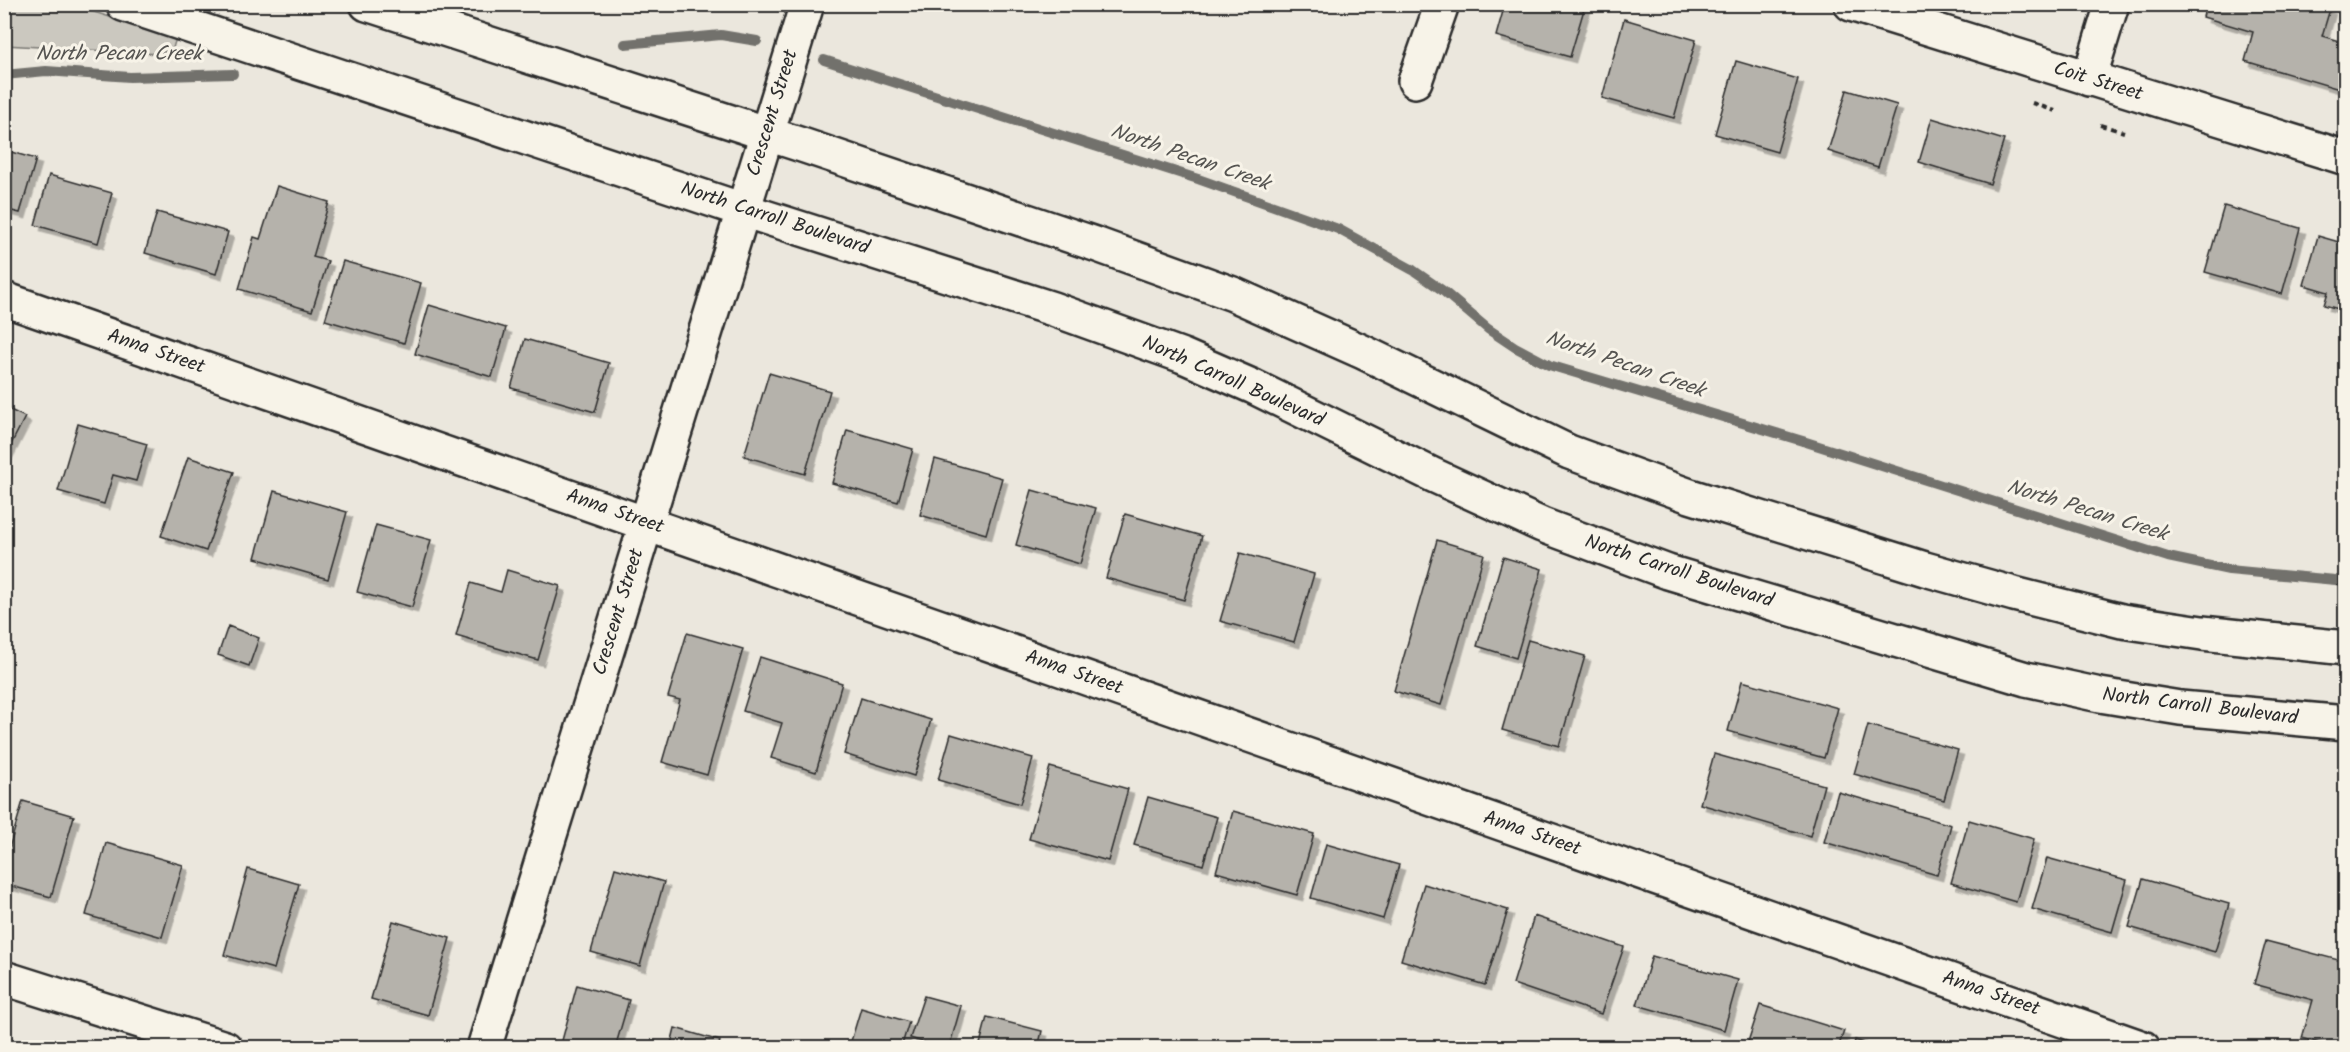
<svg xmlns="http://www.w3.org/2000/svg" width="2350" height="1052" viewBox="0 0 2350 1052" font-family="Kalam,sans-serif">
	<defs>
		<filter id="shadow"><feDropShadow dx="5.5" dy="5.5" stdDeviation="0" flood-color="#0004"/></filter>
	</defs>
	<rect width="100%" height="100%" fill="#ebe7dd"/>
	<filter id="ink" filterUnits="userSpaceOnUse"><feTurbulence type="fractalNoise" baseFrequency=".0167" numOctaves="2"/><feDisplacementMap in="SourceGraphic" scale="12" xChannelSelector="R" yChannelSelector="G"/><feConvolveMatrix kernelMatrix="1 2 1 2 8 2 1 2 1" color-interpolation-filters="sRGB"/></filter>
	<g filter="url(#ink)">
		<!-- green -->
		<path fill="#cbc8bf" stroke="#7b7a75" stroke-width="1.5" d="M4,5H72L176,38L173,48L160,54L5,45Z"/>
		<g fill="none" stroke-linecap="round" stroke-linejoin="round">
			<!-- stream -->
			<path stroke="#72716c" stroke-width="10" d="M625,44L721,35L757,41
				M824,60L1198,179L1338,229L1413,270L1442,290L1488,329L1515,347L1549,365L1806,442L2168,557L2229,570L2346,581
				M4,75L46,71L130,77L233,74"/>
		</g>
		<!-- building -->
		<path fill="#b5b2ab" stroke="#2b2b2b" stroke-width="1.5" filter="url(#shadow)" d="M1505,4L1585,6L1570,57L1496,36Z
			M2206,4H2314L2330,9L2322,36L2346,43V91L2245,61L2253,32L2203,17Z
			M1624,19L1696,40L1674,118L1602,98Z
			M1736,61L1798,79L1777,152L1715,134Z
			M1847,90L1897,105L1878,167L1828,151Z
			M1932,118L2004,140L1990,184L1919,162Z
			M4,150L36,159L20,213L4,209Z
			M49,175L112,193L98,243L35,225Z
			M277,186L329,202L313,257L328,261L312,311L239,289L254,237L260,239Z
			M2224,206L2300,228L2282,294L2205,272Z
			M157,212L228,232L216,274L145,253Z
			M2318,236L2346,244V311L2324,305L2328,292L2304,285Z
			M343,261L421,283L404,343L325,320Z
			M429,305L506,328L492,377L415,354Z
			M525,339L609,363L595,412L511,388Z
			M769,373L830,391L805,474L744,456Z
			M4,407L25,417L4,458Z
			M78,424L147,444L136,481L113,475L104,504L58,491Z
			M847,430L913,449L898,502L832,483Z
			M188,457L234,472L206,551L161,536Z
			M935,459L1002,478L986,534L920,515Z
			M1032,490L1096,508L1080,564L1016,545Z
			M274,491L347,512L328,579L255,558Z
			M1125,514L1202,536L1184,600L1106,578Z
			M376,525L431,540L412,607L357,592Z
			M1437,540L1484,554L1441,705L1394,691Z
			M1240,553L1314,574L1294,642L1220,621Z
			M1503,557L1542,569L1516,658L1477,646Z
			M507,570L560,586L538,660L456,636L471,583L501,592Z
			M228,626L259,638L249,666L218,655Z
			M687,633L743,649L707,775L662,762L680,700L668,697Z
			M1528,640L1585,656L1559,746L1502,730Z
			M760,657L842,683L816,772L771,758L782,723L743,711Z
			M1742,681L1838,708L1824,758L1728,731Z
			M861,698L931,720L914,776L844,754Z
			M1868,725L1958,750L1944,800L1854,774Z
			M951,734L1033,758L1020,804L938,780Z
			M1714,754L1824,785L1810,836L1700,804Z
			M1050,767L1128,789L1108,861L1029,839Z
			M1838,792L1951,825L1937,875L1824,842Z
			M1148,797L1217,817L1203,865L1134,845Z
			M23,801L74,816L51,897L4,884V865Z
			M1233,811L1314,834L1297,895L1216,872Z
			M1969,820L2034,839L2016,902L1951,883Z
			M106,843L183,865L162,937L86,915Z
			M1326,844L1399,865L1383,919L1311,898Z
			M2047,858L2127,880L2112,932L2032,909Z
			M615,868L664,882L640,966L591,952Z
			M248,869L299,884L274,969L224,955Z
			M2143,879L2229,904L2215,952L2129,927Z
			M1424,884L1508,910L1485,985L1401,960Z
			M1534,916L1624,947L1601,1014L1513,984Z
			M393,921L450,938L428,1015L371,999Z
			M2266,941L2346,962V1048H2337L2302,1038L2313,1000L2254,984Z
			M1652,956L1738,980L1724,1030L1637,1005Z
			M577,985L629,1000L615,1048H560Z
			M924,996L961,1006L949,1048H942L910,1038Z
			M1760,1005L1844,1031L1838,1048H1746Z
			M861,1008L909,1022L901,1048H849Z
			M987,1017L1042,1031L1038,1048H979Z
			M675,1028L720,1041L718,1048H670Z
			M1855,1040L1881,1048H1853Z"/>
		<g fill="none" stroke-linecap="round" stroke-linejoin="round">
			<defs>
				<path id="street" d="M1851,4L2346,158
					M2089,79L2112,4
					M1415,81L1442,4
					M4,299L2143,1048
					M4,978L225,1048
					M484,1048L807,4"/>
				<path id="secondary" d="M123,4L743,210L1053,309L1183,356L1254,387L1433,475L1542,525L1668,572L2026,679L2100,695L2180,708L2346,723
					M367,4L805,146L1095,244L1233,294L1363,352L1569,452L1690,496L1925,569L2014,594L2122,621L2202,633L2346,648"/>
			</defs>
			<!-- street casing -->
			<use href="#street" stroke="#2b2b2b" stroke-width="38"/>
			<!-- secondary casing -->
			<use href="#secondary" stroke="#2b2b2b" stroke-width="38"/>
			<!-- path -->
			<path stroke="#2b2b2b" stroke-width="4" stroke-dasharray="6 4.5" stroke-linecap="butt" d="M2032,103L2055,111
				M2100,125L2124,132"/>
			<!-- street -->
			<use href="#street" stroke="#f7f3e8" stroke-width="33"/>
			<!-- secondary -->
			<use href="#secondary" stroke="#f7f3e8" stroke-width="33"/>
		</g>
	</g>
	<g text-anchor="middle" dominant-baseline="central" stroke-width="6" stroke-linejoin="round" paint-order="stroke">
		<!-- street labels -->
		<g font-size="20" fill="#2b2b2b" stroke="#f7f3e8">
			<text transform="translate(2098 82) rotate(17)">Coit Street</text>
			<text transform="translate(773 113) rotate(-73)">Crescent Street</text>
			<text transform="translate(775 219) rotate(18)">North Carroll Boulevard</text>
			<text transform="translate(156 352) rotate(19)">Anna Street</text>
			<text transform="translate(1233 382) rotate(24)">North Carroll Boulevard</text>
			<text transform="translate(615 512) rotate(19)">Anna Street</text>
			<text transform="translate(1679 572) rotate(18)">North Carroll Boulevard</text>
			<text transform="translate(619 612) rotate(-73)">Crescent Street</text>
			<text transform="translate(1074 673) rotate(19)">Anna Street</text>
			<text transform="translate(2200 707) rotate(7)">North Carroll Boulevard</text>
			<text transform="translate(1532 834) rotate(19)">Anna Street</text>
			<text transform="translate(1991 994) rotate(19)">Anna Street</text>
		</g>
		<!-- water labels -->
		<g font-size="21" font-style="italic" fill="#555451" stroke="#f7f3e8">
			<text x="119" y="54">North Pecan Creek</text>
			<text transform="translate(1190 158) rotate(19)">North Pecan Creek</text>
			<text transform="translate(1625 365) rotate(19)">North Pecan Creek</text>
			<text transform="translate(2087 511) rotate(17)">North Pecan Creek</text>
		</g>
	</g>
	<!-- margin -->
	<rect width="2350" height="1052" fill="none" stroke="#f7f3e8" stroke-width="24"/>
	<rect x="12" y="12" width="2326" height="1028" fill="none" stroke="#2b2b2b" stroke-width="2" filter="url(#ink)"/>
</svg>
